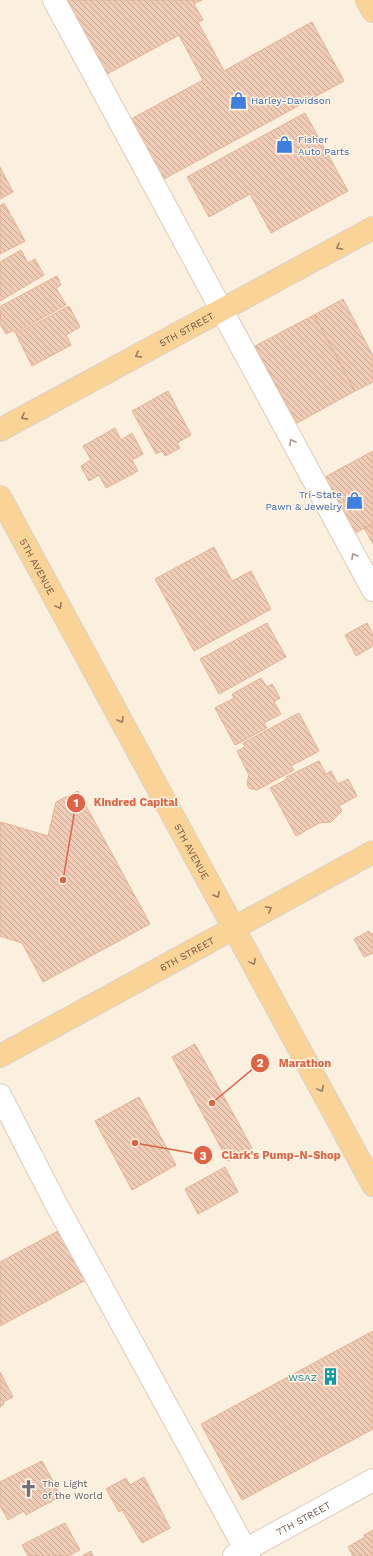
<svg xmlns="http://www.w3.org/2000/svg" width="373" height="1556" viewBox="0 0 373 1556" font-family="'Work Sans',sans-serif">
	<defs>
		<pattern id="building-back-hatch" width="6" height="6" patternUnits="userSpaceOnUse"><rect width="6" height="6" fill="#f0ccb6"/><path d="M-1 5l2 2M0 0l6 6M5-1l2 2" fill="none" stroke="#c7a896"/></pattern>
	</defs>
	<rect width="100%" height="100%" fill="#fbf0de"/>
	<!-- building -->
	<path fill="url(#building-back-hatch)" stroke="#e3b297" d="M67,0H202L194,4L203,20L198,22L224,71L312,22L344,81L164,179L131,119L203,80L179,35L107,74Z
		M305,113L348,191L271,233L250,194L209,217L187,177Z
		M0,167L13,192L0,199Z
		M4,203L25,241L0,254V206Z
		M21,250L28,263L35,259L44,275L0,301V262Z
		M57,276L61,285L56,288L66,305L15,333L14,330L6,334L0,324L1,306Z
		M343,299L373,356V382L355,391L314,315Z
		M69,306L80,327L66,335L71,345L32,366L16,334Z
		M314,315L355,391L297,423L255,346Z
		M168,391L191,435L177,443L180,448L165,456L162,451L156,454L132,411Z
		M115,428L121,440L132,433L143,454L132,460L138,471L106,488L99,475L89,481L81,466L91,460L83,446Z
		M373,451V524L355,533L325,477Z
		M373,524V544L364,528Z
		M214,547L232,581L251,571L271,609L194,651L155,579Z
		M267,623L286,657L219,694L200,659Z
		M367,623L373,634V646L356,656L345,635Z
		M261,678L267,687L272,684L280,698L274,702L281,714L264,723L267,728L235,745L215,708L234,698L232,694Z
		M299,713L319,751L291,766L294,770L257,790L249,788L247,783L249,775L237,751L245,747L243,743Z
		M319,761L326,774L331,771L338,784L348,779L357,796L339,806L342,811L331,822L319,823L296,836L270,788L287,779L286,777Z
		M78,791L150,924L43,982L22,943L0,936V825L1,822L48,836L56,802Z
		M369,931L370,934L373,933V953L364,957L354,939Z
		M195,1044L252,1148L228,1161L172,1057Z
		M139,1097L176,1165L132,1190L95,1121Z
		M225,1167L238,1192L198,1214L185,1189Z
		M60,1230L86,1280L0,1326V1262Z
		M373,1331V1429L242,1500L201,1424Z
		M0,1372L13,1397L3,1402L4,1404L0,1407Z
		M42,1461L61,1496L26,1515L24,1511L8,1520L0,1506V1482Z
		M144,1477L170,1528L142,1543L122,1510L119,1512L106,1489L126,1478L130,1485Z
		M65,1523L80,1550L68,1556H28L22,1545Z
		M373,1530V1556H353L348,1547L365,1537L364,1535Z
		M91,1551L93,1556H82Z"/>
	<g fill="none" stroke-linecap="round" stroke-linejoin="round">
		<defs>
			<g id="minor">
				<path d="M54,0L373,590"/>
				<path d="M0,1095L55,1202L249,1556"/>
				<path id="s1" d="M234,1556L373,1480"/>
			</g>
			<g id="major">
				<path d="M367,0L373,11"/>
				<path id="s2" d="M0,430L373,228"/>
				<path id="s3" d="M0,497L373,1185"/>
				<path id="s4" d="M0,1056L373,852"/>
			</g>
		</defs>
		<!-- minor casing -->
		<use href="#minor" stroke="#dfcbbb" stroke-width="24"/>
		<!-- major casing -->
		<use href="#major" stroke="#dad3cf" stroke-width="24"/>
		<!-- minor -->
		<use href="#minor" stroke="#fff" stroke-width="22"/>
		<!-- major -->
		<use href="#major" stroke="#fad397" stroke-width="22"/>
	</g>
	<!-- one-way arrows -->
	<defs><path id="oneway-chevron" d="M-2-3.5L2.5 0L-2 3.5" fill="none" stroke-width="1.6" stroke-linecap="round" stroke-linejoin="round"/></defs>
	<g stroke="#9a7b5f">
		<use href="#oneway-chevron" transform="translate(339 247) rotate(152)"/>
		<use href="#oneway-chevron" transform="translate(138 355) rotate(152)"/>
		<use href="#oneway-chevron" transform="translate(24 417) rotate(152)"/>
		<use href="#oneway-chevron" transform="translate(59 606) rotate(62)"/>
		<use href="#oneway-chevron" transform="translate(121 720) rotate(61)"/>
		<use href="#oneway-chevron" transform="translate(217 895) rotate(61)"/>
		<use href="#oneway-chevron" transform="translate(269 909) rotate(-29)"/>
		<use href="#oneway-chevron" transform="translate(253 962) rotate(62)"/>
		<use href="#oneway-chevron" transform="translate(321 1089) rotate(62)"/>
	</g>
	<g stroke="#aa9991">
		<use href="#oneway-chevron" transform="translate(292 442) rotate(-119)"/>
		<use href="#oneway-chevron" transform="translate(354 556) rotate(-119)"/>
	</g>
	<!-- icons -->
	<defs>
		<symbol id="shop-bare" viewBox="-9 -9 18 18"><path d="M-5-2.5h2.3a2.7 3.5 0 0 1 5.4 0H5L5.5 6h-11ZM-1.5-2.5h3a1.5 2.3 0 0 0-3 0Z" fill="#3f7fe0" stroke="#fff4e4" stroke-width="2.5" paint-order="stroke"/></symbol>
		<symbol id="building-bare" viewBox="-9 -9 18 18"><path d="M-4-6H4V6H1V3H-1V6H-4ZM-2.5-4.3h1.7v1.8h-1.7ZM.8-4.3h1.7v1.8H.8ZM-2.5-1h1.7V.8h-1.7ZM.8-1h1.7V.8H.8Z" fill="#0f9aa8" stroke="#fff4e4" stroke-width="2.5" paint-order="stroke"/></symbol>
		<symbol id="church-bare" viewBox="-9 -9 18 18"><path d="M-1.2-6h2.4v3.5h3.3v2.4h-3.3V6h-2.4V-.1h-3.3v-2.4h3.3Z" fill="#6b7280" stroke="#fff4e4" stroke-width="2.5" paint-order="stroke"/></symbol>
	</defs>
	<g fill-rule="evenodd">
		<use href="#shop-bare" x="226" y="88" width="25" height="25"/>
		<use href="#shop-bare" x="272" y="132" width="25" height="25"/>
		<use href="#shop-bare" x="342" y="488" width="25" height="25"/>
		<use href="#building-bare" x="318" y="1364" width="25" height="25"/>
		<use href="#church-bare" x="16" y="1476" width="25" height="25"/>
	</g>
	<g text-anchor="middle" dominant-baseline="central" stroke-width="3" stroke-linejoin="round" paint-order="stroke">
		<!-- shop labels -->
		<g font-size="10" fill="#366cbe" stroke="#fff4e4" text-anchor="start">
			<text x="251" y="100">Harley-Davidson</text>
			<text x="298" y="139">Fisher<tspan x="298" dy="12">Auto Parts</tspan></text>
			<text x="342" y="494" text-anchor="end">Tri-State<tspan x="342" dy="12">Pawn &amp; Jewelry</tspan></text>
		</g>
		<!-- street labels -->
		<g font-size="10" fill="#715547" stroke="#fff4e4">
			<text stroke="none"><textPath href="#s2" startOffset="212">5TH STREET</textPath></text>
			<text stroke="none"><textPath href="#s3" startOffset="79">5TH AVENUE</textPath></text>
			<text stroke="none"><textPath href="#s3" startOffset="403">5TH AVENUE</textPath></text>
			<text stroke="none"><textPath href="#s4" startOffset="213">6TH STREET</textPath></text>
			<text stroke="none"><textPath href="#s1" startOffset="79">7TH STREET</textPath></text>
		</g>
		<!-- culture labels -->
		<g font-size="10" fill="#0d838f" stroke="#fff4e4" text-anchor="end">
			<text x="317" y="1377">WSAZ</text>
		</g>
		<!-- worship labels -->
		<g font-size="10" fill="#5b616d" stroke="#fff4e4" text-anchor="start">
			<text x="42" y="1483">The Light<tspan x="42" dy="12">of the World</tspan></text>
		</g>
	</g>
	<!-- callouts -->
	<path fill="none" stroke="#df6344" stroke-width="1.5" d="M63 880L76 803M212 1103L260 1063M135 1143L203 1155"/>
	<g fill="#df6344" stroke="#fff4e4" stroke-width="1.5">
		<circle cx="63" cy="880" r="4"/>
		<circle cx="212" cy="1103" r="4"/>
		<circle cx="135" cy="1143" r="4"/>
		<circle cx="76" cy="803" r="10"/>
		<circle cx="260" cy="1063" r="10"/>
		<circle cx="203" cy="1155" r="10"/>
	</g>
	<g font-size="12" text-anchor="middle" font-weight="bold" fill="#fff">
		<text x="76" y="807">1</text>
		<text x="260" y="1067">2</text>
		<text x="203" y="1160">3</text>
	</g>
	<g font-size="11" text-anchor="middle" font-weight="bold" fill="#df6344" stroke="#fff4e4" stroke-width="3" stroke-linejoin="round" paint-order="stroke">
		<text x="136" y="806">Kindred Capital</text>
		<text x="305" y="1067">Marathon</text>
		<text x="281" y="1159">Clark's Pump-N-Shop</text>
	</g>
</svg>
